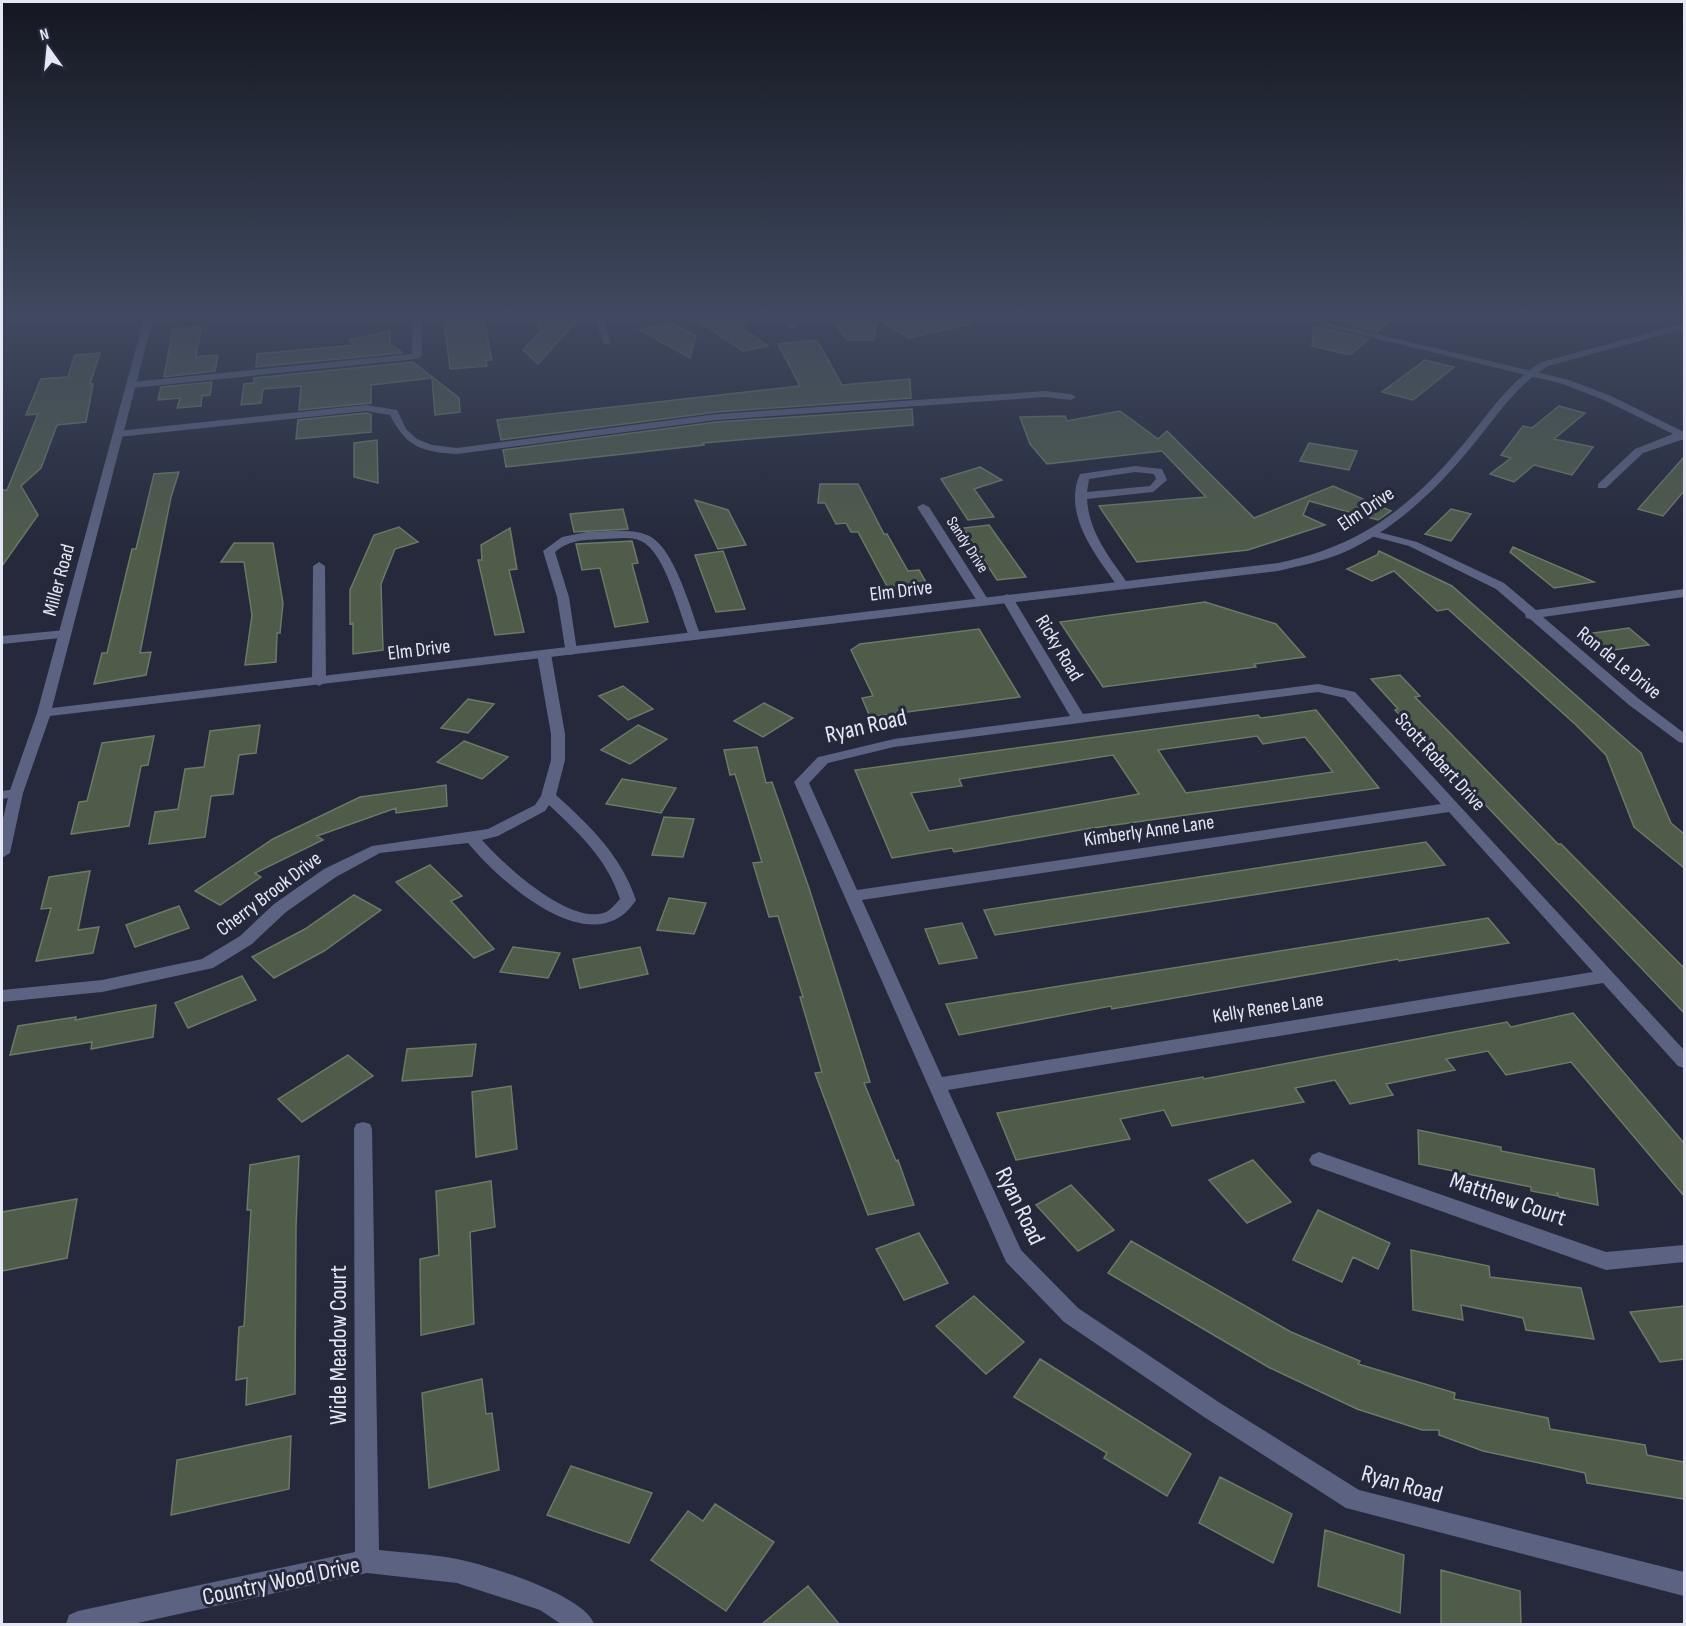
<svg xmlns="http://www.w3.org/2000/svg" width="1686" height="1626" viewBox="0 0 1686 1626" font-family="'Sofia Sans Condensed',sans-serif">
	<rect width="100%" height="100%" fill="#25293b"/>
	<!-- building -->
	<path fill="#4f5c4a" stroke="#6b7966" stroke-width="1.5" fill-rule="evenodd" d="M461,315H483L492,360H486L487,366L450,369L444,319Z
		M536,315H582L538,364L523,350L540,332Z
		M725,315H750L742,328L768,346L743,351L694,318L722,320Z
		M829,315H970L971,324L909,338L877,319L874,340H847Z
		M1315,315H1397L1377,332Z
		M670,322L696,336L690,358L640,330Z
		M1314,326L1369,339L1350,355L1312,346Z
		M201,327L196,357L218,355L215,371L164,377L173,329Z
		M390,331V343L402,353L256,367L257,354L356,345L349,340Z
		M817,340L842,385L910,379L911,398L717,412L501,440L497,420L800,386L778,344Z
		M100,353L90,384H93L86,422L57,425L41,468L21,486L38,515L2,566V490H7L38,414L26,415L41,379L68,377L75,355Z
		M1425,360L1454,367L1413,400L1382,392Z
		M413,362L459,398L460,412L435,415L432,378L371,385V403L299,410L301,386L263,389L261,403L241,405L244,384L254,383V378Z
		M212,382L210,395L202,396L201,406L177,408L180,398L158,400L161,387Z
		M1559,406L1585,413L1554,439L1593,447L1572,475L1534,465L1514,482L1490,474L1511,458L1501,455L1523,426L1532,428Z
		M912,409L913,425L703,443L704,445L506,467L503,450L717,422Z
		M1120,411L1158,439L1167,431L1254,518L1333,486L1391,511L1378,520L1309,501L1303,515L1325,525L1248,550L1137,562L1099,506L1206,497L1162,451L1047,464L1030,444L1020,417L1065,416L1067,421Z
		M366,413L371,414V432L296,439L298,420Z
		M377,440L378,483L354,477V443Z
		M1309,443L1357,451L1349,470L1300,461Z
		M1684,457V491L1663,516L1638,509Z
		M980,467L1002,480L974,489L994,517L968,520L941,479Z
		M179,472L171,497L140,653L151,652L146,675L94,684L102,653H107L132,549H136L154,474Z
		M820,484H858L884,534H887L908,571L919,570L930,589L906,591L904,588L889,590L858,532H851L846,523L836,524L825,503H818Z
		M695,500L728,510L746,545L718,549Z
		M623,509L628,529L574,532L570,514Z
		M1451,509L1471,514L1451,541L1425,534Z
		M989,525L1026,577L997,580L963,528Z
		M399,527L418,542L395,549L381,584L383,650L353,654V623L350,624V590L374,535Z
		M510,528L517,569L509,570L524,632L495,635L478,560H482L481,545Z
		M632,541L638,563L632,564L648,622L615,627L600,568L582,570L576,544Z
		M234,543H273L283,603L280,633H277L276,662L245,665L252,615L244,562H221Z
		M1513,547L1594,582L1554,588L1510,552Z
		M723,551L745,609L716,612L695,555Z
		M1379,551L1452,586L1641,753L1671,823L1684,834V868L1634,827L1606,755L1576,725L1448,609L1437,611L1394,571L1372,581L1347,569L1377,555Z
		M1205,602L1276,624L1305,657L1254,664L1256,667L1103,687L1060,622Z
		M1629,628L1649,645L1606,651L1586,634Z
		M979,629L1020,697L870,717L862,698L873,696L851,650L860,644Z
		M1400,675L1420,696L1415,697L1558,844H1561L1684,968V1013L1395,710L1398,709L1371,679Z
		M623,686L653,709L628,720L599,696Z
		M468,699L494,704L468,733L441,728Z
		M764,703L793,718L763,737L734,721Z
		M1316,710L1379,788L1086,829L954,852L952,848L892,858L855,770L1258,715L1261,718ZM1257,736L1263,744L1305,737L1333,772L1186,793L1158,750ZM1113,755L1139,794L929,831L911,793L962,786L959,779Z
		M260,725L256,753L239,755L233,794L211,796L205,837L149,844L155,812L178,809L185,769L204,767L210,731Z
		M638,725L667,739L630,764L601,750Z
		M154,736L148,765L141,766L129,826L71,834L79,802L87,801L102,743Z
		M464,741L508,757L482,779L437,762Z
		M757,747L766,783L772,782L809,888L870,1082L864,1083L896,1161L898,1160L914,1205L868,1215L815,1073L822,1072L800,997H803L778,916L769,917L753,863L762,862L735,774L730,775L724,750Z
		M622,779L676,788L661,813L606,804Z
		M446,785L447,806L396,813V808L317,836L323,840L255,873L261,877L220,905L195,891L273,839L360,797Z
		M664,817L694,819L683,857L652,855Z
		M1426,842L1445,865L995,935L984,910Z
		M430,865L462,896L451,901L494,949L474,958L396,882Z
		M90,871L78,930L99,927L93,953L36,961L51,908L41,909L49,877Z
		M354,895L381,910L324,951L274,978L252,957L305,929Z
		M669,898L706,903L694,934L657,930Z
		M179,906L189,928L135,947L126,925Z
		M1488,918L1509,943L1399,961L1398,959L1112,1009L1111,1006L959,1035L946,1004Z
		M962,923L977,958L939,964L925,929Z
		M513,947L560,953L548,978L500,972Z
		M640,947L648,974L580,988L573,959Z
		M242,976L256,1000L188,1028L175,1003Z
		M156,1005L153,1037L91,1049L92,1042L10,1055L18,1026L76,1017L75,1020Z
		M1573,1013L1684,1143V1196L1571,1062L1506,1075L1488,1051L1446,1059L1455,1070L1386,1084L1393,1095L1350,1104L1335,1080L1295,1088L1304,1102L1172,1126L1164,1110L1120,1119L1130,1139L1016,1160L997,1113L1203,1077L1204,1079L1507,1022L1511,1027Z
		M476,1044L472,1076L402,1081L407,1049Z
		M348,1055L373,1076L302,1122L278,1099Z
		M511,1086L517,1149L476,1157L472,1092Z
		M1418,1130L1501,1147V1151L1594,1169L1598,1205L1559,1197L1557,1192L1558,1196L1531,1191V1187L1419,1164Z
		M299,1156L296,1227L295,1394L246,1405L247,1378L236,1380L239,1327L244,1326L251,1210H247L250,1165Z
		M1253,1160L1291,1202L1247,1223L1209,1180Z
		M491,1181L495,1227L470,1232L474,1324L421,1335L420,1259L439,1255L436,1191Z
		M1071,1185L1114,1230L1078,1251L1036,1205Z
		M77,1199L67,1258L2,1271V1212Z
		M1318,1210L1390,1243L1378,1269L1353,1257L1342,1282L1293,1260Z
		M919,1233L948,1283L904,1300L876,1249Z
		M1131,1241L1291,1332L1360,1361L1358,1364L1455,1393L1454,1399L1548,1418L1550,1429L1645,1445L1647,1455L1684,1462V1499L1587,1483L1585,1473L1483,1451L1439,1435V1430H1422L1357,1409L1270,1368L1108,1273Z
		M1411,1250L1489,1266L1490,1277L1581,1288L1594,1339L1526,1330L1523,1318L1461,1305L1463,1320L1413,1310Z
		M974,1296L1024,1342L986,1374L936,1326Z
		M1684,1306V1359L1660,1362L1630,1312Z
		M1040,1359L1191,1454L1167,1496L1104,1458L1107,1453L1014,1397Z
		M482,1379L486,1414L492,1413L499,1470L429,1488L422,1393Z
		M291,1436L289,1489L171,1515L177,1460Z
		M571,1466L652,1493L629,1543L547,1515Z
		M1220,1477L1292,1514L1273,1563L1199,1523Z
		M715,1504L774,1542L726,1611L651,1560L688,1511L703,1521Z
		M1325,1530L1404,1555L1400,1613L1318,1586Z
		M1441,1570L1520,1591L1521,1624H1441Z
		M808,1586L839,1624H762Z"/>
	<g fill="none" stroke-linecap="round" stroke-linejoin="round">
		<!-- minor -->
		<path fill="#5b6282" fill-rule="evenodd" d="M413,315H421L422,356L417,359L132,388L127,385L132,382L412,354Z
			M594,315H603L611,345L603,343Z
			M782,315H791L796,326L795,328H789Z
			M1280,315H1297L1569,380L1611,396L1684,432V439L1643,453L1606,488H1598V484L1635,449L1673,434L1604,400L1563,384Z
			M1045,391L1071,394L1076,397L1071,400L1045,397L717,420L457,454C422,452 406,447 390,415L366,411L118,437L113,434L118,431L366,405L397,410L406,429L417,439L432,445L457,448L717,414Z
			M1135,466L1162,469L1167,480L1153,492L1087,499C1089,533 1110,558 1129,585L1123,589L1119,588C1096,556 1062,514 1080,474ZM1135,472L1154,474L1156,479L1150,486L1087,492L1089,479Z
			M923,504L929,507L989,601L987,604H979L977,601L917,507Z
			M1371,530L1417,542L1504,583L1536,610L1684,589V597L1543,617L1639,699L1684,733V743L1679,742L1629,705L1530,619L1526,618L1525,614L1496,589L1409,546L1367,535L1365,533Z
			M587,532C606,532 629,528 647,535C674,545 691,611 701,636L700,639H690L689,636C679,612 665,552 641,541C630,536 615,539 604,539C586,540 570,539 555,552L569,597L577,651L571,655L566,654L557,597L543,551L562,537Z
			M319,562L325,566L326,682L319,686L312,682L313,566Z
			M1007,594L1013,598L1083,714L1318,684L1355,692L1684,1050V1068L1678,1066L1603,983L948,1090L1021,1250L1078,1308L1220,1403L1359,1490L1684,1572V1596L1346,1508L1204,1417L1064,1322L1006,1262L794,782L818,757L823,756L894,739L1070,716L1001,598ZM1318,692L1345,698L1441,804L857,890L809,783L828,763L894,747ZM1449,812L1593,972L942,1077L862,900Z
			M65,630L71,634L70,637L2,644V636Z
			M544,650L551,654L565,734V760L556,795C590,826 621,855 636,900C594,966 500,882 468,843L380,853L336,877L286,912L252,944L213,968L102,992L2,1002V990L102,980L202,959L240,936L274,904L324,869L372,846L488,829L535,805L541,796L551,760V734L537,654ZM549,805C579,833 607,859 620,899C616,903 611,910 606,912C571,927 504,865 482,840L498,836L545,811Z
			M16,789L21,790L23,793L21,796L2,799V791Z
			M363,1122L370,1124L372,1129L379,1550C405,1553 432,1554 457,1559C487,1565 585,1595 594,1624H561L540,1610L457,1583L367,1573L133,1624H66L69,1615L78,1611L355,1552L354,1129L356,1124Z
			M1319,1152L1606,1252L1684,1245V1262L1606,1270L1312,1165L1309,1160L1312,1155Z"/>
		<!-- tertiary -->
		<path fill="#5b6282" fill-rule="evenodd" d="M145,315H154L52,708L1278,563C1362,546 1412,506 1466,441C1490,412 1509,381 1542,362L1684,323V329L1548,366C1515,386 1497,416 1473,445C1437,489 1393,532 1340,554C1320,562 1299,566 1278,571L50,716L23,793L10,853L2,858V823L9,793L37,713Z"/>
	</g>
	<!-- sky -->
	<linearGradient id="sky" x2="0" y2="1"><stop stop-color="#141720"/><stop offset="0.58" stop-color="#404960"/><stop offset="1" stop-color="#404960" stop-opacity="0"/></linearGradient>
	<rect width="1686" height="543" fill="url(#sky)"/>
	<g text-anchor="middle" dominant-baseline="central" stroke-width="6" stroke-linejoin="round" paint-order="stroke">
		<!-- far-street labels -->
		<g font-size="16" fill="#e5e8f4" stroke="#25293b">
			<text transform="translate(967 545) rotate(57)">Sandy Drive</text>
		</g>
		<!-- street labels -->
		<g font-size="20" fill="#e5e8f4" stroke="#25293b">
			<text transform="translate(1366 509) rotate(-34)">Elm Drive</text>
			<text transform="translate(59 580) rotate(-75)">Miller Road</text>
			<text transform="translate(901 591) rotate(-7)">Elm Drive</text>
			<text transform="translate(1059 648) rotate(59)">Ricky Road</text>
			<text transform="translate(419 650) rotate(-7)">Elm Drive</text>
			<text transform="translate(1619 663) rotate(39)">Ron de Le Drive</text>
			<text transform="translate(1440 762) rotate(48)">Scott Robert Drive</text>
			<text transform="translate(1149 831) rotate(-8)">Kimberly Anne Lane</text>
			<text transform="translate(269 894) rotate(-37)">Cherry Brook Drive</text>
			<text transform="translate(1268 1008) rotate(-9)">Kelly Renee Lane</text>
		</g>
		<!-- near-street labels -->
		<g font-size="24" fill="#e5e8f4" stroke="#25293b">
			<text transform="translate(866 726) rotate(-13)">Ryan Road</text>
			<text transform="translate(1508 1199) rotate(19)">Matthew Court</text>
			<text transform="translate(1020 1206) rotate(64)">Ryan Road</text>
			<text transform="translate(338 1345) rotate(-90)">Wide Meadow Court</text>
			<text transform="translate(1402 1484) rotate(16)">Ryan Road</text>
			<text transform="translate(281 1581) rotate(-12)">Country Wood Drive</text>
		</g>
	</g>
	<!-- border -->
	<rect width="1686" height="1626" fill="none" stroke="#e5e8f4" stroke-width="6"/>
	<!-- north arrow -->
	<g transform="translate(48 48) rotate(345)" stroke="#25293b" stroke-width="4.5" paint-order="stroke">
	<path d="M0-4.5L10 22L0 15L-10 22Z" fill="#e5e8f4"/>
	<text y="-9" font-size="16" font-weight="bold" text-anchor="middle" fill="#e5e8f4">N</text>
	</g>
</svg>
